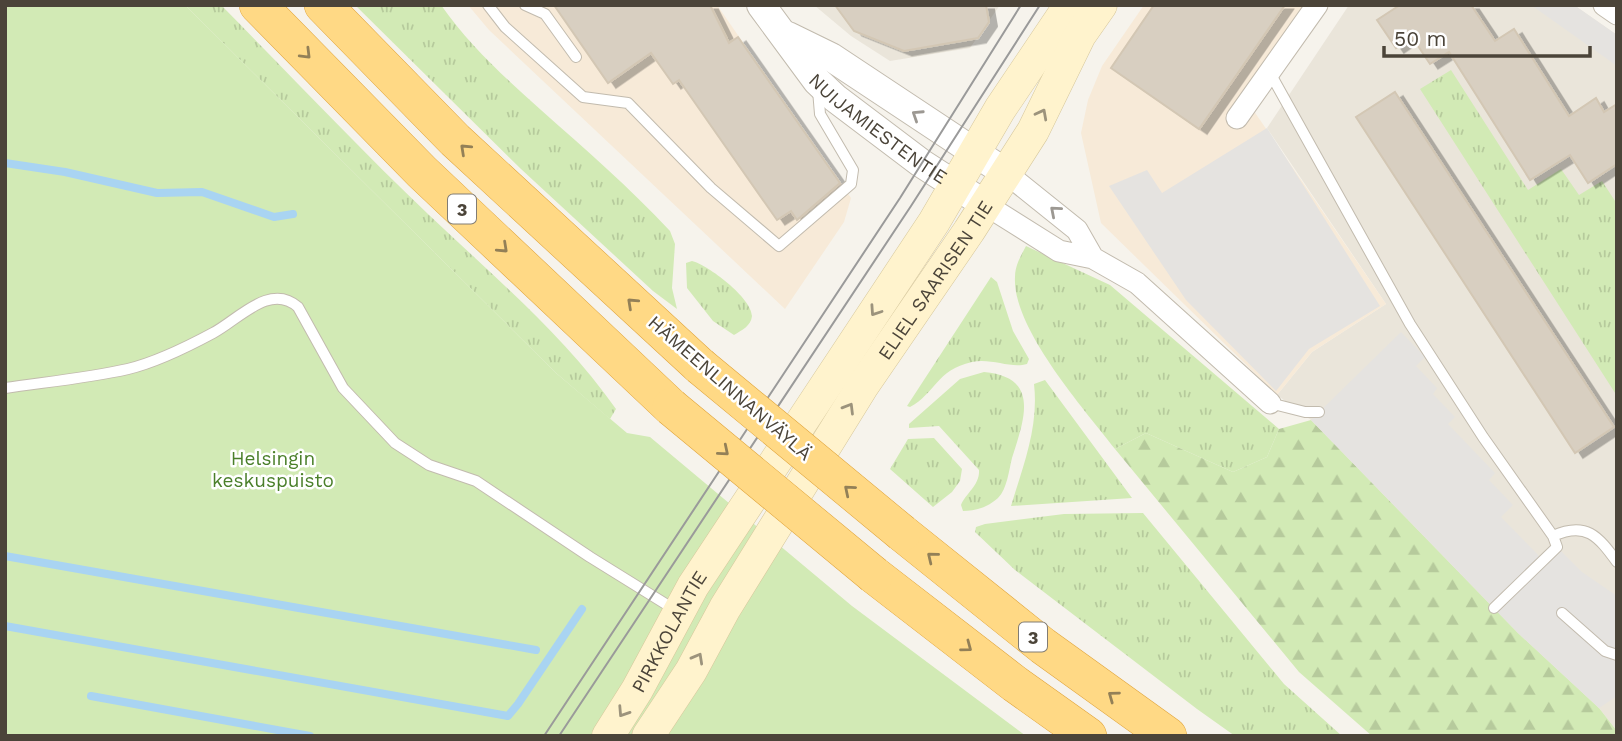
<svg xmlns="http://www.w3.org/2000/svg" width="1622" height="741" viewBox="0 0 1622 741" font-family="'Work Sans',sans-serif">
	<defs>
		<pattern id="grass-tufts" width="24" height="20" patternUnits="userSpaceOnUse" patternTransform="scale(1.75)"><rect width="24" height="20" fill="#d2eab5"/><path d="M3 7l-1-3M5 7V3M7 7l1-3M15 17l-1-3M17 17v-4M19 17l1-3" fill="none" stroke="#b6ca9c"/></pattern>
		<pattern id="forest-firs" width="22" height="20" patternUnits="userSpaceOnUse" patternTransform="scale(1.75)"><rect width="22" height="20" fill="#d2eab5"/><path d="M5 1l3.5 6h-7zM16 11l3.5 6h-7z" fill="#b6ca9c"/></pattern>
		<filter id="shadow"><feDropShadow dx="8" dy="4.5" stdDeviation="0" flood-color="#0004"/></filter>
	</defs>
	<rect width="100%" height="100%" fill="#f6f3ec"/>
	<!-- residential -->
	<path fill="#eae5da" d="M814,5H1000L970,48L890,61L851,36Z
		M1349,5H1574L1617,35V731L1599,708L1518,633L1311,420L1277,395L1312,352L1386,304L1267,128Z"/>
	<!-- commercial -->
	<path fill="#f7ead8" d="M468,5H717L851,198L844,222L785,309L489,30Z
		M1144,5H1309L1245,98L1386,304L1312,352L1277,395L1101,223L1081,133L1088,100L1102,66Z"/>
	<!-- grass -->
	<path fill="url(#grass-tufts)" d="M185,5H221C290,75 357,146 428,214C493,276 564,335 616,409L610,419L556,373Z
		M355,5H441C469,45 504,77 541,110C585,149 630,188 670,231L675,244L672,288L677,309L653,291L521,169Z
		M1451,70L1528,190L1561,169L1579,195L1602,181L1617,204V396L1420,89Z
		M1026,246L1110,285L1279,429L1267,457L1233,472L1146,433L1115,449C1084,409 1012,328 1015,277C1015,265 1021,256 1026,246Z
		M692,261C708,265 752,298 752,316C751,326 742,330 734,335L713,321L687,288L686,263Z
		M991,277L997,282L1013,331L1029,359L1027,364C1011,369 992,358 972,362C936,370 935,394 910,407L907,406Z
		M984,372C1041,377 1024,420 1012,458C1009,470 1007,489 998,498C988,507 976,511 963,511L961,505C966,493 980,485 979,470L939,426L909,428V424L960,379Z
		M1045,380L1132,498L1011,506C1023,466 1039,427 1034,384Z
		M934,438L962,469L960,481L952,492L933,507L890,469L908,439Z
		M1143,513L1284,684L1342,736H1235L1197,709L1015,570L975,532L976,527L985,524L1064,514Z"/>
	<!-- forest -->
	<path fill="url(#forest-firs)" d="M1311,420L1518,633L1599,708L1617,731V736H1372L1299,672L1115,449L1146,433L1233,472L1267,457L1279,429Z"/>
	<!-- green -->
	<path fill="#d2eab5" d="M5,5H185L556,373L627,433L650,437L852,606L1026,736H5Z"/>
	<!-- parking -->
	<path fill="#e5e3e0" d="M1531,5H1574L1617,35V66Z
		M1267,128L1380,306L1309,349L1276,391L1186,300L1109,186L1147,170L1162,193Z
		M1401,332L1425,357L1416,366L1437,388L1433,394L1455,417L1448,424L1495,473L1489,480L1513,505L1501,517L1543,560L1557,547L1582,572L1617,596V696L1599,708L1518,633L1311,420Z"/>
	<g fill="none" stroke-linecap="round" stroke-linejoin="round">
		<!-- stream -->
		<path stroke="#a9d4f2" stroke-width="8" d="M5,163L65,172L157,193L202,192L274,217L293,214
			M5,556L536,650
			M5,626L508,716L518,704L582,609
			M91,696L310,736"/>
	</g>
	<!-- building -->
	<path fill="#d8cfc1" stroke="#d3c7b4" stroke-width="2" filter="url(#shadow)" d="M554,5H710L729,43L738,37L840,183L797,220L791,211L777,220L679,80L673,84L651,53L608,83Z
		M835,5H986L989,22L978,38L904,51L854,31Z
		M1154,5H1285L1199,129L1111,68Z
		M1400,5H1471L1495,41L1514,29L1569,116L1596,98L1604,112L1617,104V164L1588,183L1570,155L1530,180L1449,52L1430,64L1412,37L1396,48L1377,20Z
		M1395,92L1614,427L1575,453L1356,117Z"/>
	<g fill="none" stroke-linecap="round" stroke-linejoin="round">
		<defs>
			<path id="service" d="M488,5L505,27L583,97L628,103L711,188L779,246L851,184L853,170L820,114L818,90
				M525,5L545,14L576,57
				M1270,73L1410,324L1483,437L1553,536L1557,547L1494,608
				M5,388C46,382 88,378 128,369C157,362 187,347 213,333C238,320 270,282 298,307L343,388L395,443L429,465L476,481L590,557L677,611
				M1270,403L1305,412H1319
				M1553,536C1586,521 1598,536 1617,562
				M1562,613L1605,651L1617,655"/>
			<path id="minor" d="M1604,5L1617,14
				M1237,118L1317,5
				M1006,173L1077,230L1093,258
				M986,205L1059,251L1093,258L1137,283L1270,403"/>
			<g id="tertiary">
				<path id="s1" d="M761,5L817,81L835,98L921,163L986,205"/>
				<path d="M788,36L831,57L1006,173"/>
			</g>
			<g id="secondary">
				<path id="s2" d="M608,736L637,690L693,586L934,222L1000,109L1070,5"/>
				<path id="s3" d="M648,736L691,671L725,608L862,387L969,231L1033,131L1080,35L1101,5"/>
			</g>
			<path id="trunk" d="M258,5L422,172L671,407
				M323,5L455,140L700,366
				M902,533L1043,646L1168,736
				M874,575L1015,684L1088,736"/>
		</defs>
		<!-- service casing -->
		<use href="#service" stroke="#c2bbae" stroke-width="12"/>
		<!-- minor casing -->
		<use href="#minor" stroke="#c2bbae" stroke-width="23"/>
		<!-- tertiary casing -->
		<use href="#tertiary" stroke="#c2bbae" stroke-width="30"/>
		<!-- secondary casing -->
		<use href="#secondary" stroke="#d6c79b" stroke-width="33"/>
		<!-- trunk casing -->
		<use href="#trunk" stroke="#e0a43c" stroke-width="38"/>
		<!-- service -->
		<use href="#service" stroke="#fff" stroke-width="10"/>
		<!-- minor -->
		<use href="#minor" stroke="#fff" stroke-width="21"/>
		<!-- tertiary -->
		<use href="#tertiary" stroke="#fff" stroke-width="28"/>
		<!-- secondary -->
		<use href="#secondary" stroke="#fff3cd" stroke-width="32"/>
		<!-- trunk -->
		<use href="#trunk" stroke="#ffd985" stroke-width="37"/>
		<!-- tram -->
		<path stroke="#9a9a9a" stroke-width="2" d="M544,736L900,198L1021,5
			M559,736L911,206L1040,5"/>
		<defs>
			<path id="trunk-bridge" d="M700,366L902,533
				M671,407L874,575"/>
		</defs>
		<!-- trunk-bridge casing -->
		<use href="#trunk-bridge" stroke="#e0a43c" stroke-width="38" stroke-linecap="butt"/>
		<!-- trunk-bridge -->
		<use href="#trunk-bridge" stroke="#ffd985" stroke-width="37"/>
	</g>
	<!-- one-way arrows -->
	<defs><path id="oneway-chevron" d="M-2-3.5L2.5 0L-2 3.5" fill="none" stroke-width="1.6" stroke-linecap="round" stroke-linejoin="round" transform="scale(1.75)"/></defs>
	<g stroke="#938057">
		<use href="#oneway-chevron" transform="translate(306 54) rotate(45)"/>
		<use href="#oneway-chevron" transform="translate(465 149) rotate(-137)"/>
		<use href="#oneway-chevron" transform="translate(503 248) rotate(43)"/>
		<use href="#oneway-chevron" transform="translate(632 303) rotate(-137)"/>
		<use href="#oneway-chevron" transform="translate(724 451) rotate(40)"/>
		<use href="#oneway-chevron" transform="translate(849 490) rotate(-140)"/>
		<use href="#oneway-chevron" transform="translate(932 557) rotate(-141)"/>
		<use href="#oneway-chevron" transform="translate(967 647) rotate(37)"/>
		<use href="#oneway-chevron" transform="translate(1113 696) rotate(-144)"/>
	</g>
	<g stroke="#9c937c">
		<use href="#oneway-chevron" transform="translate(1042 114) rotate(-62)"/>
		<use href="#oneway-chevron" transform="translate(875 311) rotate(124)"/>
		<use href="#oneway-chevron" transform="translate(849 408) rotate(-59)"/>
		<use href="#oneway-chevron" transform="translate(698 658) rotate(-61)"/>
		<use href="#oneway-chevron" transform="translate(623 712) rotate(123)"/>
	</g>
	<g stroke="#9c9892">
		<use href="#oneway-chevron" transform="translate(917 115) rotate(-147)"/>
		<use href="#oneway-chevron" transform="translate(1055 211) rotate(-139)"/>
	</g>
	<g text-anchor="middle" dominant-baseline="central" stroke-width="5" stroke-linejoin="round" paint-order="stroke">
		<!-- shield labels -->
		<g fill="#fff" stroke="#817c74" stroke-width="2">
			<rect x="448" y="194.5" width="28" height="29" rx="5"/>
			<rect x="1019" y="622.5" width="28" height="29" rx="5"/>
		</g>
		<g font-size="18" font-weight="bold" fill="#4b4439">
			<text x="462" y="209">3</text>
			<text x="1033" y="637">3</text>
		</g>
		<!-- street labels -->
		<g font-size="19" fill="#4b4439" stroke="#fff">
			<text stroke="none"><textPath href="#s1" startOffset="172">NUIJAMIESTENTIE</textPath></text>
			<text stroke="none"><textPath href="#s3" startOffset="539">ELIEL SAARISEN TIE</textPath></text>
			<text transform="translate(730 388) rotate(41)">HÄMEENLINNANVÄYLÄ</text>
			<text stroke="none"><textPath href="#s2" startOffset="121">PIRKKOLANTIE</textPath></text>
		</g>
		<!-- park labels -->
		<g font-size="19" fill="#4a7f2a" stroke="#fff">
			<text x="273" y="458">Helsingin<tspan x="273" dy="22">keskuspuisto</tspan></text>
		</g>
	</g>
	<!-- border -->
	<rect width="1622" height="741" fill="none" stroke="#4b4439" stroke-width="14"/>
	<!-- scale -->
	<path d="M1384 46v10h206v-10" fill="none" stroke="#4b4439" stroke-width="3.5"/>
	<text x="1394" y="46" font-size="21" fill="#4b4439" stroke="#ffffff" stroke-width="5" paint-order="stroke">50 m</text>
</svg>
